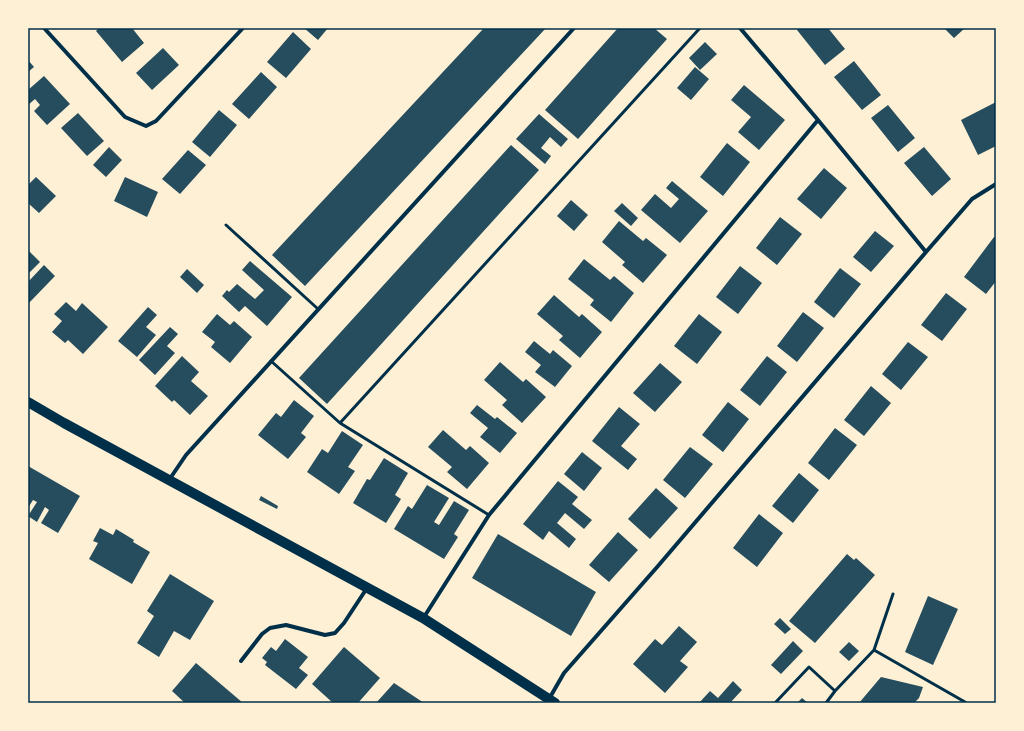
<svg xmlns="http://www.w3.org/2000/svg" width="1024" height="731" viewBox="0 0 1024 731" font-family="Poppins,sans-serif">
	<rect width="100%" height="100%" fill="#fdf0d5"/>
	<!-- building -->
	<path fill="#264d5e" d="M99,28H132L144,43L122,62L96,31Z
		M304,28H328L318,40Z
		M484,28H546L305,286L272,255Z
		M618,28H654L667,39L578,139L545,110Z
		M799,28H828L845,49L825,65L797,30Z
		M944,28H965L954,38Z
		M293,32L311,49L286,78L267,62Z
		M705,42L717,54L700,70L689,58Z
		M163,48L179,65L152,90L136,73Z
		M28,60L34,67L28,72Z
		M854,61L881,95L862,110L834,77Z
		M695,67L709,79L691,100L677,88Z
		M261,72L277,87L249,119L232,104Z
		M44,76L70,104L47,125L34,111L40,105L35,99L28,105V90Z
		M744,85L785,120L759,150L738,132L751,117L731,100Z
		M996,102V146L978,155L961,120Z
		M888,105L915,138L898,152L871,118Z
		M219,110L237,125L210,157L192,142Z
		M78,113L104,141L87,156L61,128Z
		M539,114L568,139L561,147L550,137L541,148L551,156L545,164L516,139Z
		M727,143L750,162L723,196L700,177Z
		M511,145L539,170L327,404L299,378Z
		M109,147L122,160L106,177L93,165Z
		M924,147L951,179L932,196L904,163Z
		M188,150L206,165L180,194L162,179Z
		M824,168L847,188L821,219L797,199Z
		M36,177L56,196L39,213L28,203V185Z
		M125,177L158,192L147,217L114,201Z
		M672,181L708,211L680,243L641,210L655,194L671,208L679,199L666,188Z
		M571,200L588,215L574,231L557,216Z
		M622,203L638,218L631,226L614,211Z
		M780,217L802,234L777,265L756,248Z
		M619,221L643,241L646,238L667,255L643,283L622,265L625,262L602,242Z
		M875,231L894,246L871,272L853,257Z
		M994,237L996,238V281L986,294L964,277Z
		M28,250L40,262L28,274Z
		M584,259L610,280L614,276L634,293L611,322L590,305L594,300L568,279Z
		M250,261L292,297L267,326L245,306L239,312L222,296L227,290L229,292L237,284L255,299L264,290L242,270Z
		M44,265L55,276L28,304V282Z
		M740,266L762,283L738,314L716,297Z
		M840,268L861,284L834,318L814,302Z
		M187,269L204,285L197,293L180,277Z
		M946,293L967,309L942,341L921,325Z
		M554,295L579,317L582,314L602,332L580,358L559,340L563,336L537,314Z
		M66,302L76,311L82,303L108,327L83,354L68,340L65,343L52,332L62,321L54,314Z
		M148,307L157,315L146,327L156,335L137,357L118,341Z
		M803,312L824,328L797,362L777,346Z
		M217,314L230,325L234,321L252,337L230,363L211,347L215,342L202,332Z
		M699,314L722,332L697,364L674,346Z
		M170,327L178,334L167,346L175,353L155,375L139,360Z
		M534,341L550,354L553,350L572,366L555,387L535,372L541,365L525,352Z
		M908,342L928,357L901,390L882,374Z
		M182,356L199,372L191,381L208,396L190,415L174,400L172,402L155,386Z
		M767,356L787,372L760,406L740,390Z
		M500,362L523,382L526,379L546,397L522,423L502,405L507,400L484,380Z
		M660,363L682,382L655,412L633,393Z
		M871,386L891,403L864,436L844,420Z
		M294,400L314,416L301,433L306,437L288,459L258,435L276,413L281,417Z
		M728,402L749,419L723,452L702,435Z
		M477,405L495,419L497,417L517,433L500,453L480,437L488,428L470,413Z
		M619,407L640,424L621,446L637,459L628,470L592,441Z
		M835,428L857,445L829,480L808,463Z
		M443,430L466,450L470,446L489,463L467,489L447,472L452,467L428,447Z
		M342,431L363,445L348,467L355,471L339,494L307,472L322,449L328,453Z
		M690,447L713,464L685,498L663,480Z
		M582,452L602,468L584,491L564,474Z
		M384,458L408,473L395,495L401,499L386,523L353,503L367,479L370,480Z
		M28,466L80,496L58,533L41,523L49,510L45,507L37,522L28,516L37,502L33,500L28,508Z
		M799,473L819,490L793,523L772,506Z
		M558,481L578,497L572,504L592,520L584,529L565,513L557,523L576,539L569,548L549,531L543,540L523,524Z
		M427,485L449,498L434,522L439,525L454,501L469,510L454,534L458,537L444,559L394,529L408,506L412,509Z
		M656,488L678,508L650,539L628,519Z
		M261,496L278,506L277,509L259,500Z
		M759,514L783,533L757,567L733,548Z
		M100,528L113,535L116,529L134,540L133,542L150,552L132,584L89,559L98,543L93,541Z
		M618,532L638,550L609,582L589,565Z
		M498,534L596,592L571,636L472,578Z
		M847,554L854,560L856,558L875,575L815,643L789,621Z
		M170,574L214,601L190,640L174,631L159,657L137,643L154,616L147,611Z
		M928,596L958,609L933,665L905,652Z
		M780,618L791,629L785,634L774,624Z
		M679,626L697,642L680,661L688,667L665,693L633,664L655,639L662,645Z
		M285,639L308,657L299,668L308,675L296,689L265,665L267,662L262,658L271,647L276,651Z
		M793,641L803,651L781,674L771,665Z
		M849,642L859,651L849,661L839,652Z
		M344,647L380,678L358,703H333L312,684Z
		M196,663L243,703H185L172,691Z
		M881,677L923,687L919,698L914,703H859Z
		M733,681L742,690L730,703H699L710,691L718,698Z
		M394,683L424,703H376Z
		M802,698L808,703H797Z"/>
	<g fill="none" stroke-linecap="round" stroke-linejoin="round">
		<!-- service -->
		<path stroke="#003049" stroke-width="3" d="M226,225L318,309
			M271,361L340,423L489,515
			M340,423L700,28
			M893,594L874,650L965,702
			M775,703L809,667L835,691L874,650
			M826,703L835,691"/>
		<!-- minor -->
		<path stroke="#003049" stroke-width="4" d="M44,28L125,117L146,126L156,121L243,28
			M740,28L818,120L926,252
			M169,480L186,455L574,28
			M424,617L489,515L818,120
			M241,661L262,634L270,628L286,625L325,635L335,633L344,623L367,588
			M549,699L564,673L658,566L926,252L972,199L996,184"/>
		<!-- primary -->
		<path stroke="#003049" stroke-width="10" d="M28,402L64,423L423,618L555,703"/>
	</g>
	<!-- border -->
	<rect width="1024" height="731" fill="none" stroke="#fdf0d5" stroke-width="58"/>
	<rect x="29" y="29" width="966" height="673" fill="none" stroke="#003049" stroke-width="1.5"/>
</svg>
